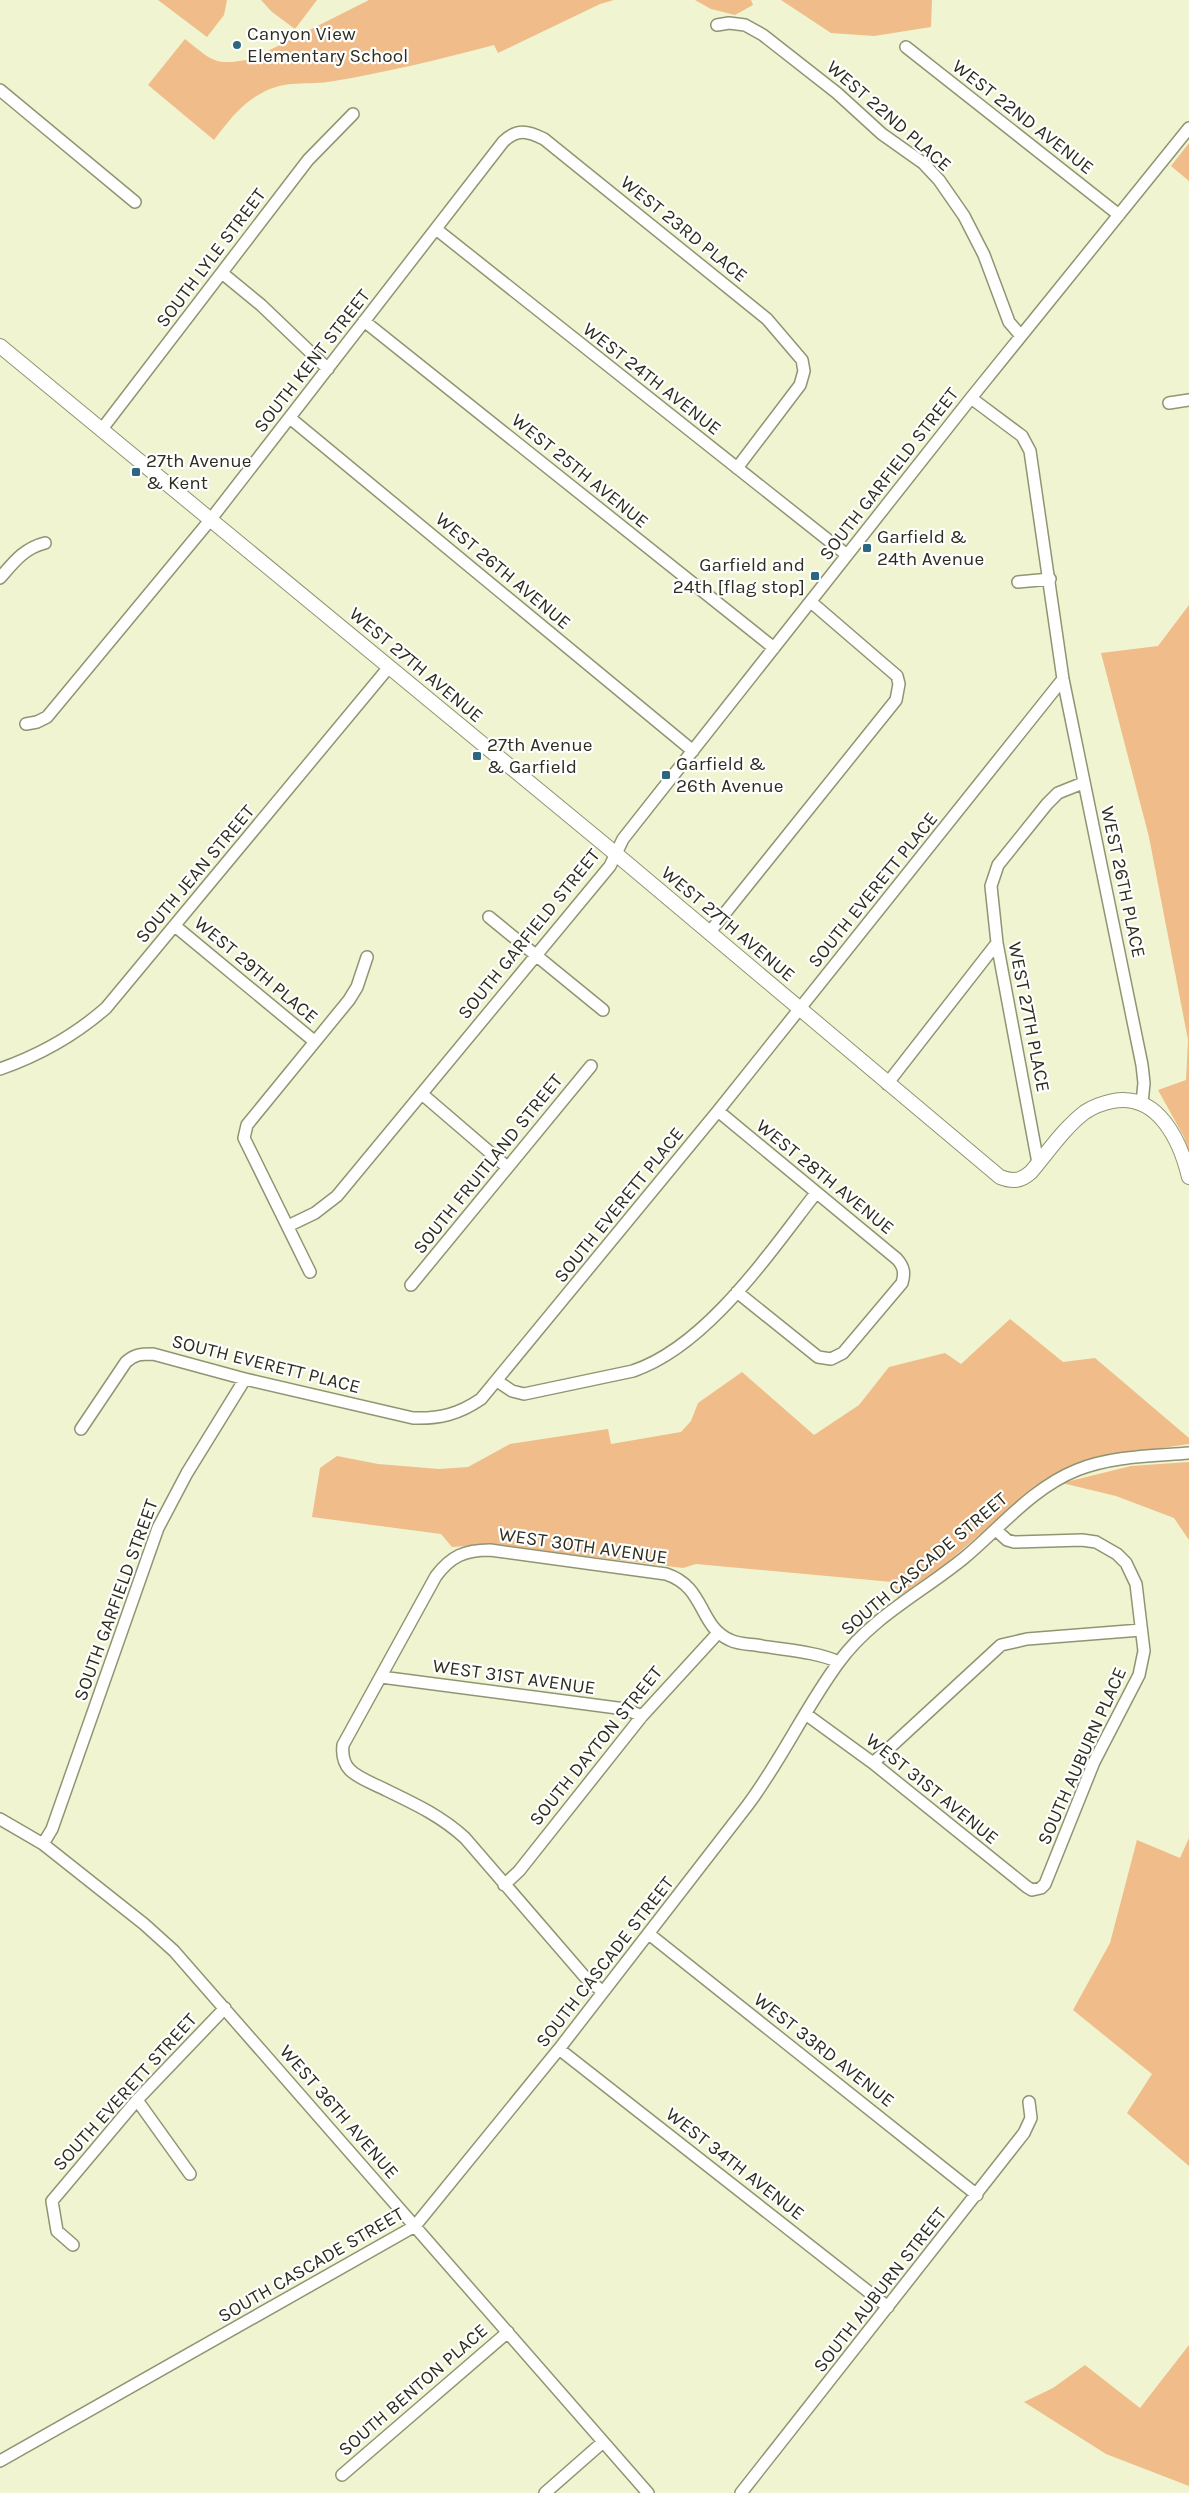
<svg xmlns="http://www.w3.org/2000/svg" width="1189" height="2493" viewBox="0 0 1189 2493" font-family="Karla,sans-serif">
	<rect width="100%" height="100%" fill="#f1f4d0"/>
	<!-- green -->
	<path fill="#f0bc89" d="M158,0H227L224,15L207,37Z
		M261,0H317L295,29L272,12Z
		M369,0H614L600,4L498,53L494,45C441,59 388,72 334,81C306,86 285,79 260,94C241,104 227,123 214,140L148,85L185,39C214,62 214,66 252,59Z
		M695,0H751L753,5L735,15L711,9Z
		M781,0H932L931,27L874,36L831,33Z
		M1189,143V181L1171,166Z
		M1189,605V1152L1184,1137L1158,1090L1186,1080L1188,1040L1149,837L1101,653L1158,646Z
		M1010,1319L1063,1362L1095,1358L1189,1438V1444L1093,1458L1045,1479L944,1565L898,1597L892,1582L696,1564L683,1568L490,1544L452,1547L441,1534L312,1517L320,1468L337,1456L378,1464L439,1469L468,1467L510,1444L608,1429L611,1444L681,1432L691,1421L698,1403L742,1372L814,1435L859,1405L889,1367L945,1353L961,1364Z
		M1189,1462V1540L1174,1518L1116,1496L1062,1483L1131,1466Z
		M1189,1838V2166L1127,2113L1152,2074L1073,2010L1110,1943L1137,1840L1180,1858Z
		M1189,2345V2486L1106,2454L1024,2402L1053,2388L1085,2365L1140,2408Z"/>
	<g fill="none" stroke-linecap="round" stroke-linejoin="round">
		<defs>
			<path id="minor" d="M717,25L729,23L745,25L763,35L837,93L882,134L923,163L939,180L964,216L984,255L1009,322L1021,336
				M906,47L1119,215
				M0,90L135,202
				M436,229L847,555
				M222,273L261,305L328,369
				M364,321L774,648
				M971,398L1022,436L1030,451L1063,679L1142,1065L1144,1083L1142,1103
				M1169,403L1189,400
				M290,418L693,751
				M102,429L308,160L353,114
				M0,578C13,563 24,548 45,543
				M1018,582L1050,579
				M26,724L37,722L47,717L211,519L503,142C517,128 528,131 544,139L767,319L802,360L804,371L800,385L737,468
				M489,917L603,1010
				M175,926L314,1041
				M709,933L896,700L899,684L897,676L811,602
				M0,1069C40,1055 74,1036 106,1008L389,667
				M887,1084L997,943
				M422,1094L507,1167
				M718,1111L897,1259C904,1267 905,1273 902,1283L843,1353L831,1359L818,1357L737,1292
				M1038,1163L997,943L991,886L998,865L1047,804L1058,793L1083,783
				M288,1226L315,1213L337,1196L610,866L623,839L971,398L1189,128
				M310,1272L244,1138L247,1125L349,1000L357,987L367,957
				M411,1285L591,1066
				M497,1381L512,1391L524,1394L633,1371C707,1346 769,1253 816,1193
				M81,1429L126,1362C135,1354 141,1354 153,1354L245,1379L413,1418C440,1419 459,1414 481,1399L718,1111L1063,679
				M381,1677L625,1709L642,1716
				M807,1715L873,1763L1027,1887L1032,1890L1041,1888L1045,1884L1094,1762L1139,1675L1144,1651L1136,1584L1126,1563L1117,1554L1096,1542L1082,1540L1014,1542L1007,1540L996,1530
				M873,1763L1001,1645L1027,1639L1141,1630
				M0,1819L43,1844L144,1924L174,1951L648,2493
				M43,1844L52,1829L158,1528L187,1473L245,1379
				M504,1885L519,1871L642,1716L718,1633
				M649,1934L977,2195
				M603,1992L585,1977L465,1838C441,1816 415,1804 386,1790C375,1784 359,1779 350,1770C343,1763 342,1754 343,1745L436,1576C451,1556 465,1550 490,1550L666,1574C706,1587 698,1626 730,1640C738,1644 748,1644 756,1645C783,1650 814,1651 839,1662
				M559,2049L888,2307
				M137,2100L190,2174
				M73,2245L57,2231L52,2201L137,2100L225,2008
				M0,2461L415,2226L559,2049L747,1806C781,1761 805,1708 839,1662C872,1617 921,1593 964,1558C1000,1528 1032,1488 1077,1470C1111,1456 1152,1456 1189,1453
				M342,2475L508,2332
				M545,2493L603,2442
				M741,2493L1024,2133L1031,2118L1029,2102"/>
			<path id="major" d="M0,346L616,854L1000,1177C1013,1182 1021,1181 1031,1172C1048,1152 1064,1128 1085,1112C1094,1106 1103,1103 1113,1101C1158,1093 1180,1140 1189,1177"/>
		</defs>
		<!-- minor casing -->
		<use href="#minor" stroke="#919473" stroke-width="14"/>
		<!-- major casing -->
		<use href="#major" stroke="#919473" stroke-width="16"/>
		<!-- minor -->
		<use href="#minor" stroke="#fff" stroke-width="11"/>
		<!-- major -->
		<use href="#major" stroke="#fff" stroke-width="14"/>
	</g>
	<!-- markers -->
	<g fill="#2c677f" stroke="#fff" stroke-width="2">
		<circle cx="237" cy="45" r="5"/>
		<rect x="131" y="467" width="10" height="10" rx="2.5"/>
		<rect x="862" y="543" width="10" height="10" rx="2.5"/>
		<rect x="810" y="571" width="10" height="10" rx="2.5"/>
		<rect x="472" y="751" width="10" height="10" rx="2.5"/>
		<rect x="661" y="770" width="10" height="10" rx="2.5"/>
	</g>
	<g text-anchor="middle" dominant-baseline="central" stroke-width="4.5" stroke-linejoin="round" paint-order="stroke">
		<!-- poi labels -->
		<g font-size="19" fill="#2d2e20" stroke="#fff" text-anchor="start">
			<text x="247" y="34">Canyon View<tspan x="247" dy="22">Elementary School</tspan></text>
			<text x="146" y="461">27th Avenue<tspan x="146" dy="22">&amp; Kent</tspan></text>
			<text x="877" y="537">Garfield &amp;<tspan x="877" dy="22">24th Avenue</tspan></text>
			<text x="805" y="565" text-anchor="end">Garfield and<tspan x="805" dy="22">24th [flag stop]</tspan></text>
			<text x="487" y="745">27th Avenue<tspan x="487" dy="22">&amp; Garfield</tspan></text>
			<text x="676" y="764">Garfield &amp;<tspan x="676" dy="22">26th Avenue</tspan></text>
		</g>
		<!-- street labels -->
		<g font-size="19" fill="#2d2e20" stroke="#fff">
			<text transform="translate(889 116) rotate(41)">WEST 22ND PLACE</text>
			<text transform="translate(1023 117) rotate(38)">WEST 22ND AVENUE</text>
			<text transform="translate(684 229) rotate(39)">WEST 23RD PLACE</text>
			<text transform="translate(211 258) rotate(-53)">SOUTH LYLE STREET</text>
			<text transform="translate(312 361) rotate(-52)">SOUTH KENT STREET</text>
			<text transform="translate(652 379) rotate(38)">WEST 24TH AVENUE</text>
			<text transform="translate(580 471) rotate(39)">WEST 25TH AVENUE</text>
			<text transform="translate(889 474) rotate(-52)">SOUTH GARFIELD STREET</text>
			<text transform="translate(503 571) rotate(40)">WEST 26TH AVENUE</text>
			<text transform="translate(416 665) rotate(40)">WEST 27TH AVENUE</text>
			<text transform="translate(195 874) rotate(-50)">SOUTH JEAN STREET</text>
			<text transform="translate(1123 882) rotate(78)">WEST 26TH PLACE</text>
			<text transform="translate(873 890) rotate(-51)">SOUTH EVERETT PLACE</text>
			<text transform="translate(728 924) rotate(40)">WEST 27TH AVENUE</text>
			<text transform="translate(529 934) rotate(-51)">SOUTH GARFIELD STREET</text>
			<text transform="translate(256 970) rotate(40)">WEST 29TH PLACE</text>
			<text transform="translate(1029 1017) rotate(79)">WEST 27TH PLACE</text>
			<text transform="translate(488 1164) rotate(-51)">SOUTH FRUITLAND STREET</text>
			<text transform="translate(825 1177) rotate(39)">WEST 28TH AVENUE</text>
			<text transform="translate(619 1205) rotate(-51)">SOUTH EVERETT PLACE</text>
			<text transform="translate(266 1364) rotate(14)">SOUTH EVERETT PLACE</text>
			<text transform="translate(583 1546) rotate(8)">WEST 30TH AVENUE</text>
			<text transform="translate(924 1564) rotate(-40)">SOUTH CASCADE STREET</text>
			<text transform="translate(116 1600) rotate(-70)">SOUTH GARFIELD STREET</text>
			<text transform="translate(514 1677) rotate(8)">WEST 31ST AVENUE</text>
			<text transform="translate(596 1746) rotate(-51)">SOUTH DAYTON STREET</text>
			<text transform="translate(1082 1756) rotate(-66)">SOUTH AUBURN PLACE</text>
			<text transform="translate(932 1789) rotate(39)">WEST 31ST AVENUE</text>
			<text transform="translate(605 1962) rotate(-52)">SOUTH CASCADE STREET</text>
			<text transform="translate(824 2050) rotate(38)">WEST 33RD AVENUE</text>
			<text transform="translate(125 2092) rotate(-48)">SOUTH EVERETT STREET</text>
			<text transform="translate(339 2112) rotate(49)">WEST 36TH AVENUE</text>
			<text transform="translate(735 2164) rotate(38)">WEST 34TH AVENUE</text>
			<text transform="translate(311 2265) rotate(-30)">SOUTH CASCADE STREET</text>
			<text transform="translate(880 2290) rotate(-52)">SOUTH AUBURN STREET</text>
			<text transform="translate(413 2390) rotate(-41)">SOUTH BENTON PLACE</text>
		</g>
	</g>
</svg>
